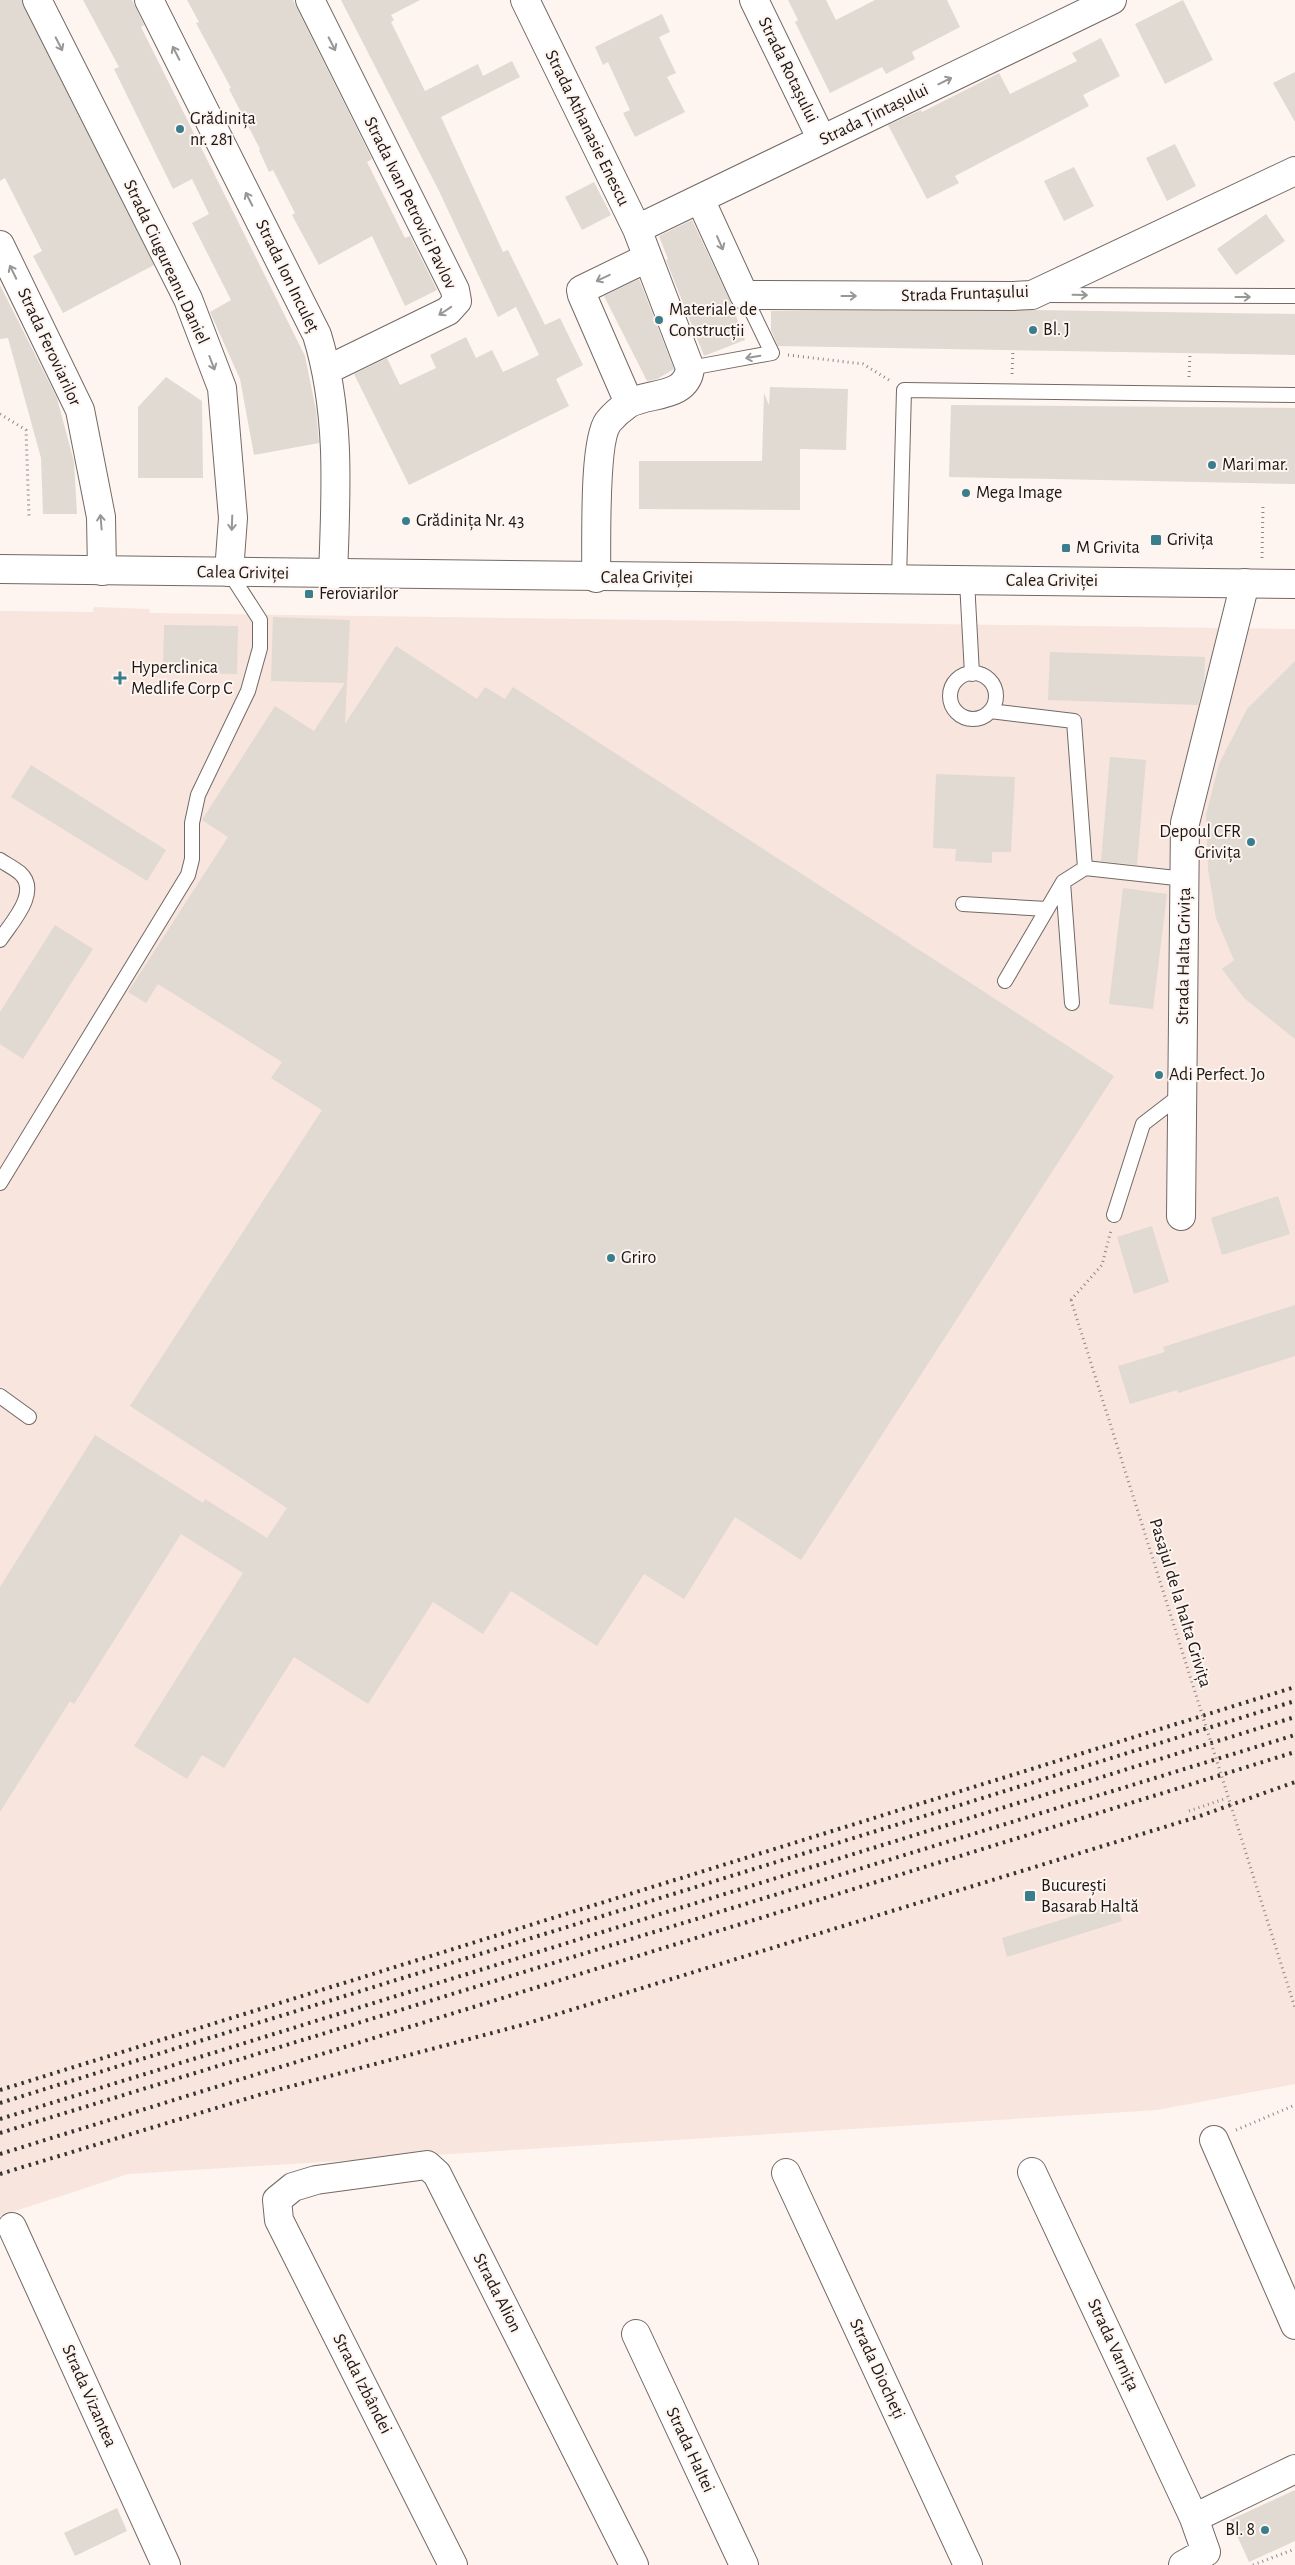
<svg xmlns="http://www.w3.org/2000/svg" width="1295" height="2565" viewBox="0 0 1295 2565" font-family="'Alegreya Sans',sans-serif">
	<rect width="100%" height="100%" fill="#fef4f0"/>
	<!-- built -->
	<path fill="#f7e5de" d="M94,607L149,609L150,613L1295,629V2084L1157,2110L128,2174L0,2216V611L93,612Z"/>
	<!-- building -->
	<path fill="#e0dad2" d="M0,0H22L154,265L63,313L33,256L42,251L5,178L0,181Z
		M83,0H132L135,6L144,25L141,27L305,356L316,410L319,443L254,455L240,379L210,312L231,300L192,223L209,214L192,179L173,189L114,69L119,67Z
		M187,0H293L372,159L367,162L405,238L410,236L437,290L405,306L372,236L319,265L292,215L295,213L273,170L269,172L259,150L260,149L229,89L231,88L196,23L199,22Z
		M341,0H420L391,15L394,20L391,22L425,91L478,64L483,76L512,61L520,77L441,117L503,252L508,250L545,325L560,318L583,365L556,379L569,406L409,485L354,374L387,358L400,385L436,368L430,355L466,337L476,358L492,350L503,372L539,355L516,307L498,317L439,191Z
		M788,0H826L836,20L875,0H947L960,27L912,52L915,59L886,74L882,67L830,93L795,22L798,20Z
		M1183,0L1213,60L1165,84L1135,24Z
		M662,14L670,32L659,37L676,73L667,77L685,112L635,137L623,113L630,110L608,62L603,65L595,47Z
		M1101,38L1120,76L1083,95L1089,106L955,176L959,183L927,199L888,125L921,110L922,112L999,73L1010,94L1077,61L1072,53Z
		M1295,72V122L1273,83Z
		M1175,144L1196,186L1167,201L1146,158Z
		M1074,167L1094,206L1064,221L1044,181Z
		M594,182L611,215L582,230L565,197Z
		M1266,214L1285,241L1236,275L1217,249Z
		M692,220L731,303L745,340L704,356L666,260L668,259L659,236Z
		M639,279L674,369L657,379L647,381L604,296Z
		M0,285L57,398L74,462L77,514H43L41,458L8,338L0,339Z
		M1035,310L1295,314V355L778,346L771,330V311Z
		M166,377L202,401L203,478H138V407Z
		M770,387L848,389L846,450L800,449V510L639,509V461H762L764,393L769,405Z
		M951,405L1295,408V484L949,477Z
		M273,617L350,620L345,724L396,646L477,699L485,687L505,699L513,687L1114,1076L801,1560L735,1517L684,1599L644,1574L597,1646L511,1591L483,1634L433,1602L368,1704L294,1657L224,1768L202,1755L187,1779L134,1746L243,1573L181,1534L74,1704L70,1701L0,1812V1587L95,1435L203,1503L205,1499L267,1538L287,1508L130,1406L322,1110L271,1078L282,1062L158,984L146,1003L128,992L228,837L202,820L275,706L314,731L345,683L271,681Z
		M164,625L238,626L237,674L163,672Z
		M1050,652L1205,657L1204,683L1198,705L1048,700Z
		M1295,661V1039L1244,998L1222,969L1234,960L1216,918L1208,869L1206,815L1219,764L1247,709Z
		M1110,757L1146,760L1137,865L1101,861Z
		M31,765L166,850L147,881L11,797Z
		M936,774L1015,777L1011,852H992V863L955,861L956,849L933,848Z
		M1123,888L1167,894L1153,1009L1109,1004Z
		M55,925L93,949L23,1059L0,1044V1012Z
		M1278,1196L1290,1234L1222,1255L1211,1218Z
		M1152,1226L1169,1282L1134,1294L1117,1237Z
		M1295,1305V1356L1178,1393L1177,1390L1130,1404L1118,1366L1165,1352L1163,1347Z
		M1116,1903L1122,1921L1007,1957L1002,1938Z
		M1295,2490V2541L1249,2562L1230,2520Z
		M117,2508L127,2531L75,2556L64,2533Z"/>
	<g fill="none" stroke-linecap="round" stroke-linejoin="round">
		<defs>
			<path id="lane" d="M1047,295L1295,296
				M690,368L772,353L744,295
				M899,580L904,390L1295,395
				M967,581L972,674
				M950 696a23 23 0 1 1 46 0a23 23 0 1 1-46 0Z
				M990,711L1074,721L1085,868L1063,882L1005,981
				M0,860C6,864 14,868 20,873C41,892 11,923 0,940
				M1085,868L1185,879
				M1063,882L1072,1003
				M963,904L1047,909
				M0,1183L188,875L192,859V823L198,795L248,691L260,648V620L229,572
				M1114,1215L1143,1124L1182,1094
				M0,1396L29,1417"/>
			<path id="street" d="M37,0L188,299L222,388L233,518L229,572
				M149,0L317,335C341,413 336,494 333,575
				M310,0L455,290L457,301L448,311L327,370
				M525,0L637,229L690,368C687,399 648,392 628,404C622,408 613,416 608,422C593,443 597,546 596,578
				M754,0L822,140
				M700,199L744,295L1013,296L1032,295L1295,171
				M637,229L1112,0
				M0,245L80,410L101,517L102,571
				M629,403L582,295L581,290L647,258
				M1181,1216L1185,823L1245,583
				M1214,2140L1295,2325
				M1032,2172L1194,2518
				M786,2173L968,2565
				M12,2227L166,2565
				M636,2334L744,2565
				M453,2565L279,2220L277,2200L293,2187L316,2180L427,2165L437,2174L634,2565
				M1183,2565L1206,2552L1194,2518L1295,2469"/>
			<path id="primary" d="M0,569L1295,584"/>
		</defs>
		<!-- lane casing -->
		<use href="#lane" stroke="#726965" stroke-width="16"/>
		<!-- street casing -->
		<use href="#street" stroke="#726965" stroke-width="30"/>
		<!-- primary casing -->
		<use href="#primary" stroke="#726965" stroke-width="30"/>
		<!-- path -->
		<path stroke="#8e8784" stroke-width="3" stroke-dasharray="1 4" stroke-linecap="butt" d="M788,355L863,364L889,380
			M1012,374L1013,350
			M1189,377L1190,353
			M0,414L26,430L29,516
			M1262,558L1263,504
			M1071,1300L1102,1265L1111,1230
			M1189,1811L1227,1798
			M1236,2130L1295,2105
			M1253,2565L1295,2549"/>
		<!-- lane -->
		<use href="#lane" stroke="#fff" stroke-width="14"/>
		<!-- street -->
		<use href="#street" stroke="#fff" stroke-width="28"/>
		<!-- primary -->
		<use href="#primary" stroke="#fff" stroke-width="28"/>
		<!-- rail -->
		<path stroke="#373331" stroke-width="4" stroke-dasharray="2.5 5" stroke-linecap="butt" d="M0,2090L1295,1687
			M0,2103L1295,1701
			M0,2119L1295,1717
			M0,2133L1295,1735
			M0,2154L1295,1752
			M0,2174L262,2094L522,2025L1197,1817L1295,1782"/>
		<!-- path-bridge -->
		<path stroke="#8e8784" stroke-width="3" stroke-dasharray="1 4" stroke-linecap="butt" d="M1071,1300L1295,2008"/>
	</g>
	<!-- one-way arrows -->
	<defs><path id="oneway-shaft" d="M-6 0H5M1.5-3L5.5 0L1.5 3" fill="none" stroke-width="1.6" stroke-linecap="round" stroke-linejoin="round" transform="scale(1.25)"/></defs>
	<g stroke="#989796">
		<use href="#oneway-shaft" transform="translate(59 44) rotate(63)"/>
		<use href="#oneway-shaft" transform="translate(332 44) rotate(63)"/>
		<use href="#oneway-shaft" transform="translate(176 53) rotate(-117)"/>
		<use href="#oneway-shaft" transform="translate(945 81) rotate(-26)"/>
		<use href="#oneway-shaft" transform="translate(249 199) rotate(-117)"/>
		<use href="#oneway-shaft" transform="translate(720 243) rotate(66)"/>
		<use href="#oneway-shaft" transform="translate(13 272) rotate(-116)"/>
		<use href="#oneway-shaft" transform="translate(603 278) rotate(155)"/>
		<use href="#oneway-shaft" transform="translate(1080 295) rotate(1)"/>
		<use href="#oneway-shaft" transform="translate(849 296)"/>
		<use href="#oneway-shaft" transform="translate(1243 297)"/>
		<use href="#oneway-shaft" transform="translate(445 311) rotate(146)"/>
		<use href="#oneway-shaft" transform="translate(753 357) rotate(170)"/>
		<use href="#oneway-shaft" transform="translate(212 363) rotate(69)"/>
		<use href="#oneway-shaft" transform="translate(101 522) rotate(-95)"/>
		<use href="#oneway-shaft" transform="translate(232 523) rotate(92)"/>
	</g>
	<!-- markers -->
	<g fill="#3a7d8d" stroke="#fef4f0" stroke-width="2">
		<circle cx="180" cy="129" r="5"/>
		<circle cx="659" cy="320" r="5"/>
		<circle cx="1033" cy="330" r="5"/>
		<circle cx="1212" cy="465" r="5"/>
		<circle cx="966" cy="493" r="5"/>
		<circle cx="406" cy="521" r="5"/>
		<rect x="1150" y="534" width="12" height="12" rx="2.5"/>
		<rect x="1061" y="543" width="10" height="10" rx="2.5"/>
		<rect x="304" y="589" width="10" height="10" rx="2.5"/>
		<path d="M117.5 670.5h5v5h5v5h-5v5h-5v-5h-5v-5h5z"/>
		<circle cx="1251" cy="842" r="5"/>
		<circle cx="1159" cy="1075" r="5"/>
		<circle cx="611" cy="1258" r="5"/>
		<rect x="1024" y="1890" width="12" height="12" rx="2.5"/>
		<circle cx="1265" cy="2530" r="5"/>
	</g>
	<g text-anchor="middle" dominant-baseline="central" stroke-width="4" stroke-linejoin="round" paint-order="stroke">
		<!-- street labels -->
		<g font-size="18" fill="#1a1715" stroke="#fef4f0">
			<text transform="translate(788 70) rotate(64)">Strada Rotașului</text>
			<text transform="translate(874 115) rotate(-26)">Strada Țintașului</text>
			<text transform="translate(587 128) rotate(64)">Strada Athanasie Enescu</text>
			<text transform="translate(410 203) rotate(64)">Strada Ivan Petrovici Pavlov</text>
			<text transform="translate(166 262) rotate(65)">Strada Ciugureanu Daniel</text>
			<text transform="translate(287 276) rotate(64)">Strada Ion Inculeț</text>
			<text transform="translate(965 294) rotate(-2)">Strada Fruntașului</text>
			<text transform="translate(49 347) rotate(65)">Strada Feroviarilor</text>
			<text transform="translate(243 573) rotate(1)">Calea Griviței</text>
			<text x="647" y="578">Calea Griviței</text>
			<text x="1052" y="581">Calea Griviței</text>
			<text transform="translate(1184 956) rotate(-89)">Strada Halta Grivița</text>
			<text transform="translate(1180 1603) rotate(73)">Pasajul de la halta Grivița</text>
			<text transform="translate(497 2293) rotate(63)">Strada Alion</text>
			<text transform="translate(1113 2345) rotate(65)">Strada Varnița</text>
			<text transform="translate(877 2369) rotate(65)">Strada Diocheți</text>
			<text transform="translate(362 2384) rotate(63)">Strada Izbândei</text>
			<text transform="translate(89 2396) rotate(66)">Strada Vizantea</text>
			<text transform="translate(690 2450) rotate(65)">Strada Haltei</text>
		</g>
		<!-- poi labels -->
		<g font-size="18" fill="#1a1715" stroke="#fef4f0" text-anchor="start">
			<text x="190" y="119">Grădinița<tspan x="190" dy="21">nr. 281</tspan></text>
			<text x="669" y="310">Materiale de<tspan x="669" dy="21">Construcții</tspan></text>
			<text x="1043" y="330">Bl. J</text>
			<text x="1222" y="465">Mari mar.</text>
			<text x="976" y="493">Mega Image</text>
			<text x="416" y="521">Grădinița Nr. 43</text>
			<text x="1167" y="540">Grivița</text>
			<text x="1076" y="548">M Grivita</text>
			<text x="319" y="594">Feroviarilor</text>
			<text x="131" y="668">Hyperclinica<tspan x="131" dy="21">Medlife Corp C</tspan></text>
			<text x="1241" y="832" text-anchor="end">Depoul CFR<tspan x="1241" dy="21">Grivița</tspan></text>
			<text x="1169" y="1075">Adi Perfect. Jo</text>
			<text x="621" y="1258">Griro</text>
			<text x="1041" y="1886">București<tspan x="1041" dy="21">Basarab Haltă</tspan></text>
			<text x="1255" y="2530" text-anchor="end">Bl. 8</text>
		</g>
	</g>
</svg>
